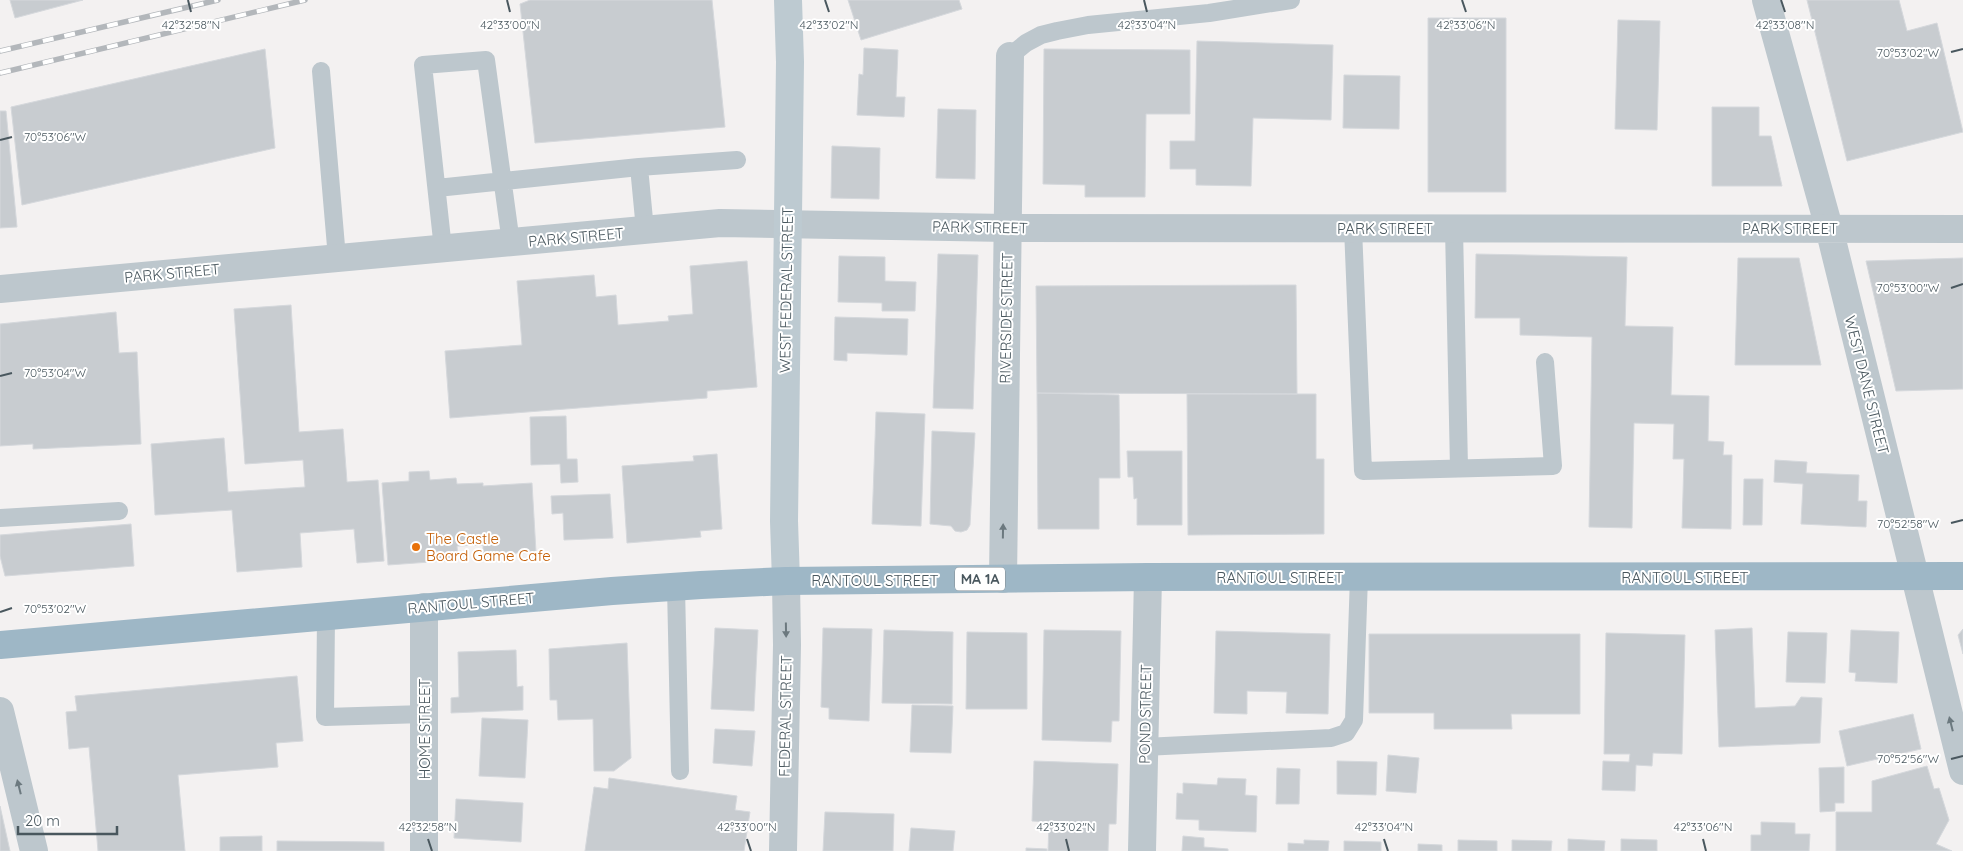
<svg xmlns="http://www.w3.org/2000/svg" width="1963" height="851" viewBox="0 0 1963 851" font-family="Quicksand,sans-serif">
	<rect width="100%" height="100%" fill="#f3f1f1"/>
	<!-- building -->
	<path fill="#c8ccd0" stroke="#d5d8dc" d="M10,0H83L15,18Z
		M530,0H712L725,127L535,143L520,4Z
		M848,0H959L962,9L861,40Z
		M1807,0H1899L1907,31L1937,23L1963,132L1847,161Z
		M1428,18H1506V192H1428Z
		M1618,20L1660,21L1657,130L1615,129Z
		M1197,41L1333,45L1331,120L1253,118L1251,186L1196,185V169H1170V141H1195Z
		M864,48L898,50L896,97H905L904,117L857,115L859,74L863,75Z
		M265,49L275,148L22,205L11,107Z
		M1044,49L1190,50V114H1146L1145,197H1085V185L1043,184Z
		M1344,75L1400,76L1399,129L1343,128Z
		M1712,107H1759V136H1771L1782,186H1712Z
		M938,109L976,110L975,179L936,178Z
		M0,111H6L17,227L0,228Z
		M832,146L880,148L879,199L831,198Z
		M938,254L978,255L973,409L933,408Z
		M1476,254L1627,257L1625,326L1673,327L1671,395L1709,396L1708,441L1724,442L1723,455H1732L1731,529L1682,528L1684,459H1673L1674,424L1634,423L1632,528L1589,527L1592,337L1520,335V318H1475Z
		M839,256L885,257V281L916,282L915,311H882V303L838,302Z
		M1738,258H1799L1821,365H1735Z
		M1963,258V389L1896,391L1866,261Z
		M747,261L757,387L707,391V398L450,418L445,351L522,345L517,281L594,275L596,297L616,295L618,325L669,321L668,316L693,314L690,266Z
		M1296,285L1297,394L1037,393L1036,286Z
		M291,305L299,432L343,429L347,482L378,480L384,561L357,563L354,529L300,533L302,567L237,572L232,510L155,515L151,444L224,438L228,492L305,487L303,460L245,464L234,309Z
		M116,312L119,353L137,352L141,444L33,449V444L0,446V324Z
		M835,317L908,319L907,355L847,353V361L834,360Z
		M1037,393L1119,395L1120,478H1099V529H1038Z
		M1187,394H1316V459H1324V534L1188,535Z
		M876,412L925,414L921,526L872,524Z
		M566,416L567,459H577L578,482L561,483L560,464L531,465L530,417Z
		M932,431L975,433L970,525L967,530L961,532L955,531L951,526L930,524Z
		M1127,451H1182V525H1137V498L1134,499L1133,477H1128Z
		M717,454L722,529L700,531L701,537L627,543L622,466L694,461L693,456Z
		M1775,460L1807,462L1806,473L1859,475L1858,501H1867L1866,527L1801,524L1803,484L1774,482Z
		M429,471L430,480L456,478L457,484L483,483V486L532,483L536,552L483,555V545L457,546L458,560L388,565L382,483L409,481V472Z
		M1744,479H1763L1762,525H1743Z
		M610,494L613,538L564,540L563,513L552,514L551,496Z
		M131,524L134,566L5,576L0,556V535Z
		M715,628L758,630L754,711L711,709Z
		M823,628L872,629L869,721L829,719V708L821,707Z
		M1752,628L1755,708L1795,706L1801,697L1822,698L1820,743L1719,747L1715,630Z
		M1963,629V654L1958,635Z
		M884,630L953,632L952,704L882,703Z
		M1044,630L1121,631L1119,721H1112L1111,742L1042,740Z
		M1851,630L1899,632L1897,683L1855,681L1856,673L1849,672Z
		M1216,631L1330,634L1328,714L1286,713L1287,692L1247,691V714L1214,713Z
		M967,632L1027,633V709H966Z
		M1788,632L1827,633L1825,683L1786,682Z
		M1606,633L1685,635L1682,754L1653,753L1652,766L1636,765L1635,791L1602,790L1603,761L1629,762L1630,754H1604Z
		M1369,634H1580V714H1511L1512,729H1434V713H1369Z
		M627,643L631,758L614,771H594L593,719L558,720L557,700H550L549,649Z
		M516,650L517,687L523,686V710L451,713V698L459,697L458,652Z
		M297,676L303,741L276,743L278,767L178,775L185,851H98L89,747L69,749L66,712L77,711L75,696Z
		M912,705L953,706L951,753L910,752Z
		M1913,714L1921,749L1847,766L1839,731Z
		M482,718L528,720L525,778L479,776Z
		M715,729L755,731L752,766L713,763Z
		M1388,755L1419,758L1416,793L1386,791Z
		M1034,761L1118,764L1116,824H1109L1108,851H1048L1049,822L1032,821Z
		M1337,761L1377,762L1376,795L1337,794Z
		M1927,766L1934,789L1939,788L1949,820L1936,844L1952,851H1836V812H1872V781Z
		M1844,767V803H1835V811L1820,812L1819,768Z
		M1277,768L1300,769L1299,804H1276Z
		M609,778L737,796L735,810L750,812L744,851H585L594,787L608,789Z
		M1218,778L1246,779L1245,795L1257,796L1256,832L1199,830V820L1176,819L1177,793L1183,794V783L1217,785Z
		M456,799L523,803L521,842L454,838Z
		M0,806L10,851H0Z
		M825,812L894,814L893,851H823Z
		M1761,822L1795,823V834H1810L1809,851H1751V835H1761Z
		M911,828L955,831L953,851H909Z
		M262,836V851H220V837Z
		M1183,836L1204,838V847L1228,849V851H1182Z
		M1568,839L1605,841L1604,851H1568Z
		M1621,839L1657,840V851H1621Z
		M1304,840L1329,841L1328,851H1288V843L1304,844Z
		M1458,840L1497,841V851H1458Z
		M1512,840L1552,841L1551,851H1512Z
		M277,841L384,842V851H277Z
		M1344,841L1381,842V851H1344Z
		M1418,844L1442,845V851H1418Z
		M1026,848L1047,849V851H1026Z"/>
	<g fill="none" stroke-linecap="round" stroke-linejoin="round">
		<!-- service -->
		<path stroke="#bdc7cd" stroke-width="18" d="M1010,56L1026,43L1041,35L1057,31L1088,25L1209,13L1291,0
			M321,71L337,258
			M639,167L645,230
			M437,188L639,167L737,160
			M1353,228L1363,471L1553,466L1545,362
			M1454,228L1459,468
			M443,249L423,65L486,60L511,243
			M0,518L119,511
			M676,587L680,771
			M326,616L325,717L424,714
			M1144,747L1331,738L1346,733L1354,720L1359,577"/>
		<!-- minor -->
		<path stroke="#bdc7cd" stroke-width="28" d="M1766,0L1829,228
			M1003,579L1010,56
			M424,607V851
			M0,711L34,851"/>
		<!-- tertiary -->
		<path stroke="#bdc7cd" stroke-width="28" d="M1829,228L1963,771
			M0,289L720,223L1007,228L1963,229
			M783,851L787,645L786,581
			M1142,851L1148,577"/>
		<!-- secondary -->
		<path stroke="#bdcad1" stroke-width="28" d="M786,581L784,521L790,62L788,0"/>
		<!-- trunk -->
		<path stroke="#9eb7c6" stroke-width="28" d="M0,645L612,591L701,585L786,581L1148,577L1963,576"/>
		<defs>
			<path id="rail" d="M0,51L218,0
				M0,73L305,0"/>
		</defs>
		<!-- rail casing -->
		<use href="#rail" stroke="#b3b7bb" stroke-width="5.5"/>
		<!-- rail -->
		<use href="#rail" stroke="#fff" stroke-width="4" stroke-dasharray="11" stroke-linecap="butt"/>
	</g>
	<!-- one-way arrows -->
	<defs><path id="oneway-solid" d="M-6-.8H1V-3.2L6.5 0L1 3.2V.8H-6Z" transform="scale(1.25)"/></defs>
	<g fill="#6c797f">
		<use href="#oneway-solid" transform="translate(1003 531) rotate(-89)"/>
		<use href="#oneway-solid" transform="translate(786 630) rotate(89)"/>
		<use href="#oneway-solid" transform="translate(1951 724) rotate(-104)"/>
		<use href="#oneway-solid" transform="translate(19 787) rotate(-104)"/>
	</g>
	<!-- ticks -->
	<path fill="none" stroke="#49575e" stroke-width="2" d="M188,0L191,12M507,0L510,12M825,0L829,12M1144,0L1147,12M1462,0L1466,12M1781,0L1785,12M1951,52L1963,49M0,140L12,137M1951,288L1963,284M0,376L12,373M1951,523L1963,520M0,612L12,608M1951,759L1963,756M428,839L432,851M747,839L751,851M1066,839L1069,851M1384,839L1388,851M1703,839L1706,851"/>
	<!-- markers -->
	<circle fill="#e8710a" stroke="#fff" stroke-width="2" cx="416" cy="547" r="5"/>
	<g text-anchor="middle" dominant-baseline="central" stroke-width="4" stroke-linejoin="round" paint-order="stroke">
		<!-- shield labels -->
		<rect fill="#fff" stroke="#80898e" stroke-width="1" x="955" y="567.5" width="50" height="23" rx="4"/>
		<g font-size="14" font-weight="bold" fill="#49575e">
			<text x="980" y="579">MA 1A</text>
		</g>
		<!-- street labels -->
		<g font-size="15" fill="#49575e" stroke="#fff">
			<text transform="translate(980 227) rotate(1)">PARK STREET</text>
			<text x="1385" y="228">PARK STREET</text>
			<text x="1790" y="228">PARK STREET</text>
			<text transform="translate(576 237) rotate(-5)">PARK STREET</text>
			<text transform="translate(172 273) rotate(-5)">PARK STREET</text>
			<text transform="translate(786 290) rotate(-89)">WEST FEDERAL STREET</text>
			<text transform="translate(1006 318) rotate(-89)">RIVERSIDE STREET</text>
			<text transform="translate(1867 385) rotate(76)">WEST DANE STREET</text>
			<text x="1280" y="577">RANTOUL STREET</text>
			<text x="1685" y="577">RANTOUL STREET</text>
			<text x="875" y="580">RANTOUL STREET</text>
			<text transform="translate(471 603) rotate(-5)">RANTOUL STREET</text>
			<text transform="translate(1145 714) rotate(-89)">POND STREET</text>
			<text transform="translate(785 716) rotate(-89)">FEDERAL STREET</text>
			<text transform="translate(424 729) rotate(-90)">HOME STREET</text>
		</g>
		<!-- food labels -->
		<g font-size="15" fill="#c56008" stroke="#fff" text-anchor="start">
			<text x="426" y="538">The Castle<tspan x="426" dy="17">Board Game Cafe</tspan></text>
		</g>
	</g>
	<g font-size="12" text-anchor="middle" fill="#49575e" stroke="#fff" stroke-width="4" stroke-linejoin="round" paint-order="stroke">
		<text x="191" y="29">42°32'58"N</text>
		<text x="510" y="29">42°33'00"N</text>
		<text x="829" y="29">42°33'02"N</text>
		<text x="1147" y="29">42°33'04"N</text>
		<text x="1466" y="29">42°33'06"N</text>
		<text x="1785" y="29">42°33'08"N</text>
		<text x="1908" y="57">70°53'02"W</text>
		<text x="55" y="141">70°53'06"W</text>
		<text x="1908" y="292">70°53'00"W</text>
		<text x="55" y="377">70°53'04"W</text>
		<text x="1908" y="528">70°52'58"W</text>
		<text x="55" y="613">70°53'02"W</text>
		<text x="1908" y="763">70°52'56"W</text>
		<text x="428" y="831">42°32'58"N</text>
		<text x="747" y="831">42°33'00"N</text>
		<text x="1066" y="831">42°33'02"N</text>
		<text x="1384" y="831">42°33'04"N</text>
		<text x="1703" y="831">42°33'06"N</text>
	</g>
	<!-- scale -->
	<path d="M18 826v8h99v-8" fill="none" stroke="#49575e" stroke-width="2.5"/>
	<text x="25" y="826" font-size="15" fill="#49575e" stroke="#ffffff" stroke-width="4" paint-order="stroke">20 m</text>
</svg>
